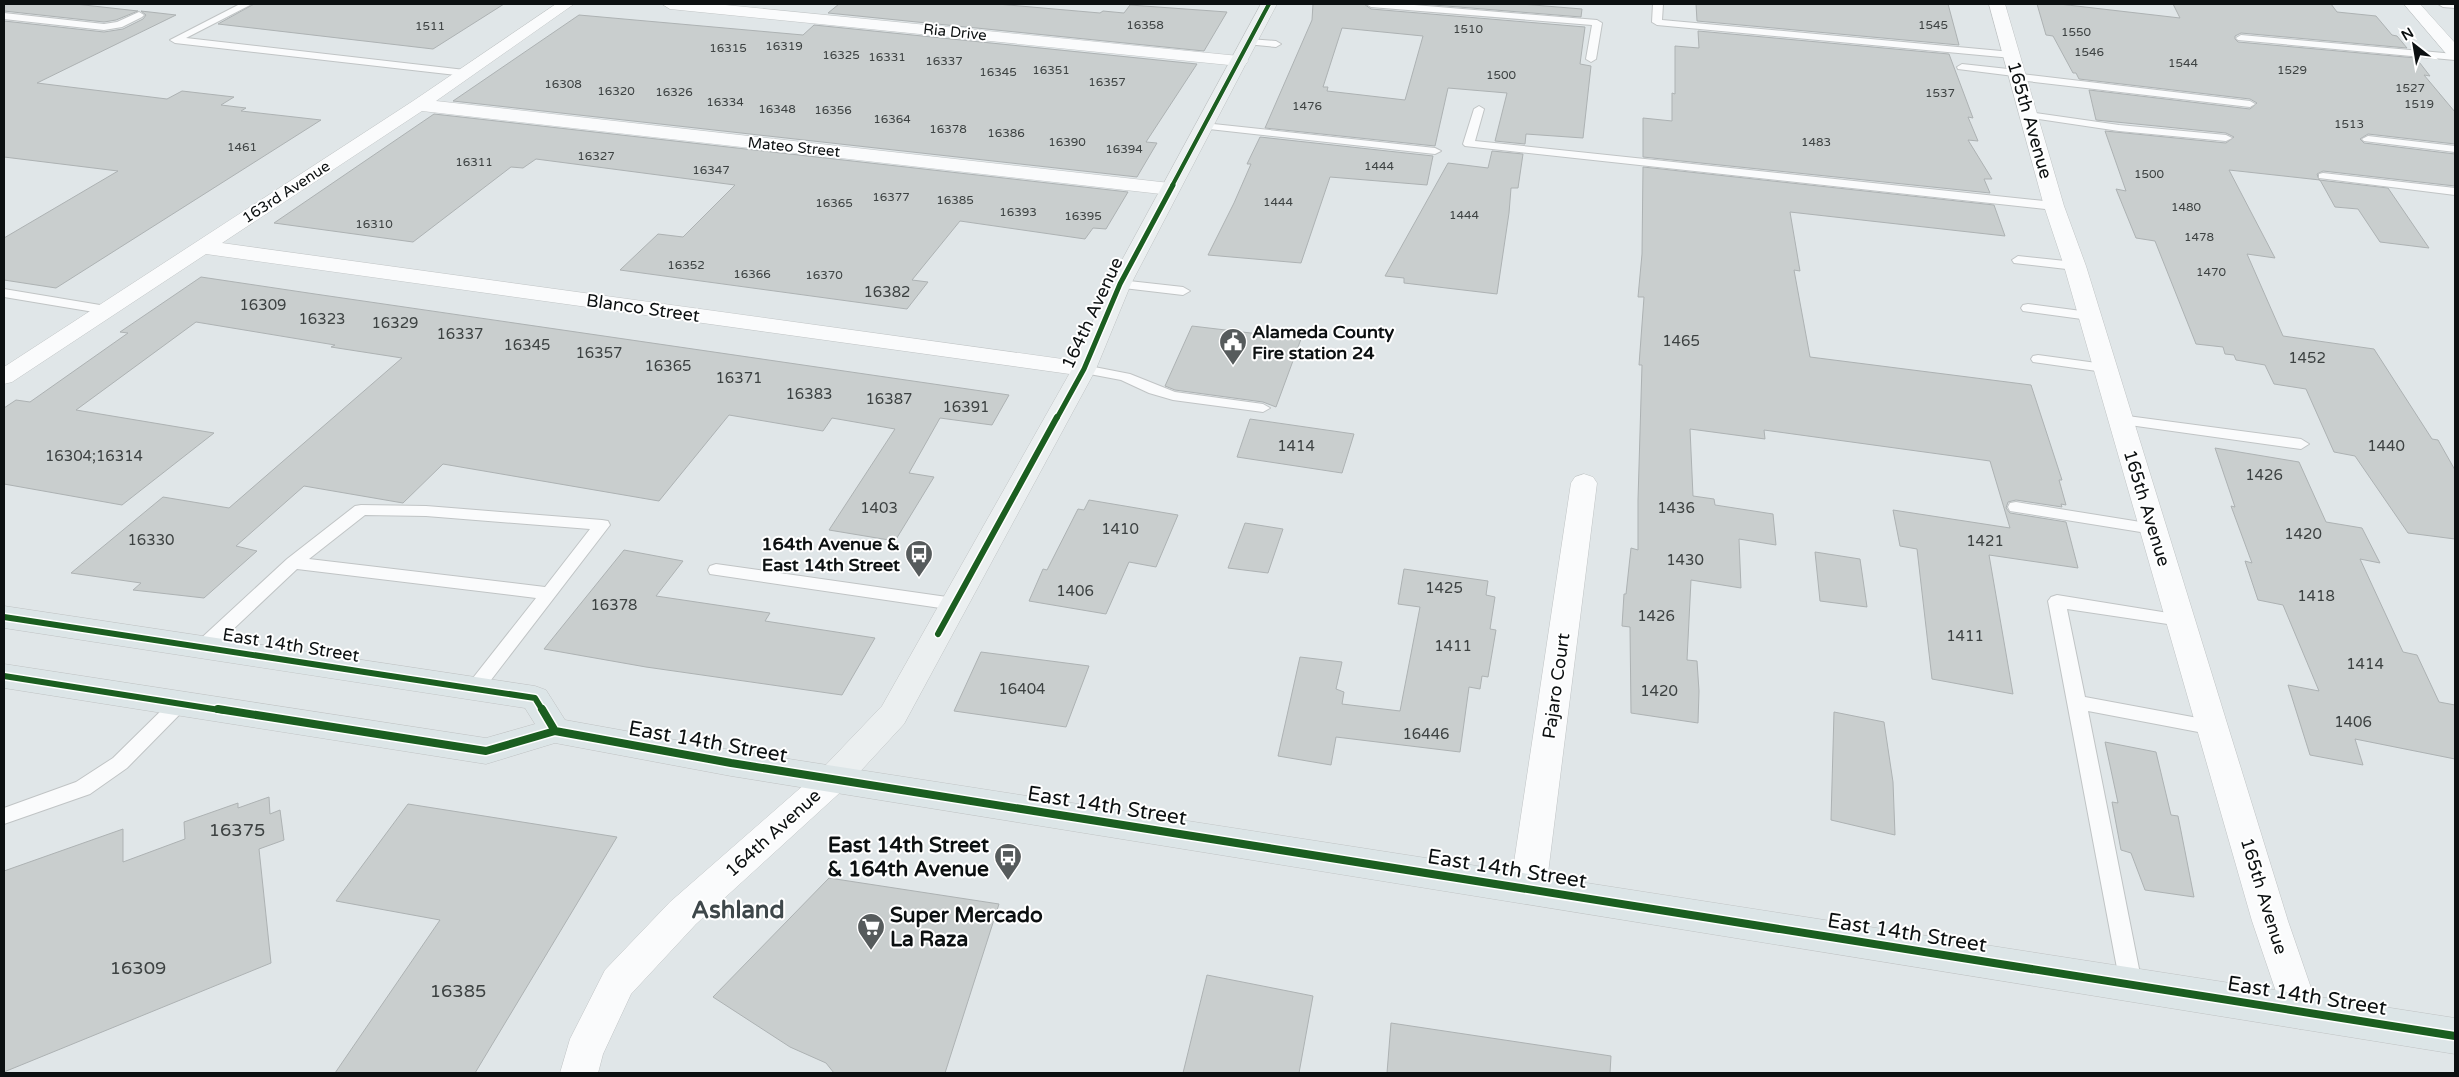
<svg xmlns="http://www.w3.org/2000/svg" width="2459" height="1077" viewBox="0 0 2459 1077" font-family="'Varela Round',sans-serif">
	<rect width="100%" height="100%" fill="#e0e6e8"/>
	<!-- building -->
	<path fill="#c9cece" stroke="#adb2b3" fill-rule="evenodd" d="M4,4H75L138,11L116,20L104,22L4,11Z
		M254,4H504L433,49L218,24Z
		M839,4H997L1100,13L1103,11L1124,13L1130,5L1227,12L1204,51L828,13Z
		M1313,4H1364L1371,9L1585,27L1580,64L1591,66L1583,138L1526,134L1525,144L1495,141L1507,93L1448,88L1435,146L1265,128L1312,20ZM1342,28L1423,36L1405,100L1327,91L1328,87H1323Z
		M1422,4H1521L1582,9L1581,17Z
		M1696,4H1948L1959,45L1697,21Z
		M2037,4H2059L2180,18L2173,4H2331L2337,12L2376,16L2392,35L2397,36L2407,48L2241,33L2235,36V39L2238,42L2416,58L2430,76L2424,75L2455,112V144L2368,134L2360,139L2364,143L2455,154V186L2323,171L2317,174L2319,180L2388,188L2429,248L2380,242L2358,209L2335,207L2320,180L2229,170L2275,258L2247,254L2283,336L2374,349L2432,439L2438,440L2455,470V539L2408,533L2355,456L2334,452L2306,389L2274,384L2265,365L2236,360L2234,355L2225,354L2223,347L2196,344L2155,241L2136,238L2116,189L2126,191L2105,131L2226,143L2234,137L2226,133L2096,120L2089,90L2250,109L2257,103L2250,99L2079,79L2076,73H2073L2053,36L2046,35Z
		M141,11L176,15L37,83L167,99L182,91L234,97L221,105L246,108L241,111L321,120L56,288L4,280V238L118,171L4,157V21L104,32L123,29L143,19L146,15Z
		M579,15L803,35L814,25L1197,64L1146,142L1157,143L1137,177L453,101Z
		M1698,31L1949,54L1973,118L1968,117L1978,141L1968,140L1992,179H1984L1990,193L1643,157V118L1672,121V93L1675,94V46L1699,48Z
		M434,114L1128,192L1106,229L1093,228L1085,239L960,221L912,280L928,282L907,309L620,270L658,234L683,237L735,185L536,159L523,168L511,167L413,242L274,223Z
		M1260,137L1433,156L1427,185L1330,177L1301,263L1208,255L1234,203L1251,164H1247Z
		M1492,151L1523,154L1518,188H1511L1509,213L1497,294L1404,283V278L1385,276L1448,163L1488,168Z
		M1643,167L1994,205L2005,236L1790,212L1800,271L1794,270L1810,357L2031,385L2062,480H2059L2066,505L2061,504L2062,507L2016,500L2008,502L2006,508L2010,513L2066,522L2078,568L1989,555L2013,694L1932,679L1917,549L1900,546L1893,510L2010,528L1990,461L1764,430L1765,439L1690,429L1693,496L1714,499L1715,505L1773,514L1776,545L1739,539L1741,588L1691,580L1687,660L1697,661L1699,691L1698,723L1631,713L1630,627L1622,626L1624,594H1626L1631,548L1638,550V500L1642,365H1639L1644,297H1638L1642,254Z
		M201,277L315,294L1009,395L992,425L940,418L909,473L934,477L895,541L829,530L895,429L832,418L823,431L729,415L659,501L443,464L403,503L304,486L236,546L257,551L204,598L133,590L141,583L71,573L163,497L229,508L402,358L331,347L335,345L196,322L76,410L214,433L122,505L4,484V408L16,400L30,402L128,333L120,332Z
		M1192,326L1301,339L1276,407L1263,402L1175,390L1165,386Z
		M1250,419L1354,434L1342,473L1237,457Z
		M2215,448L2299,462L2326,522L2362,528L2380,563L2360,559L2403,652L2417,655L2439,702L2455,705V759L2355,739L2363,765L2310,755L2288,685L2319,691L2283,605L2258,600L2245,561L2252,563L2231,506L2235,507Z
		M1089,500L1178,515L1156,567L1129,562L1106,614L1029,601L1043,569L1047,570L1078,509L1084,510Z
		M1245,523L1283,529L1268,573L1228,568Z
		M624,550L683,561L656,596L770,613L765,621L875,638L842,695L646,667L544,649Z
		M1815,552L1860,559L1867,607L1820,601Z
		M1404,569L1488,581L1486,595L1495,597L1490,629L1496,630L1488,677L1482,676L1480,689L1469,687L1460,752L1336,737L1331,765L1278,756L1300,657L1342,662L1336,689L1344,692L1342,704L1400,711L1420,607L1398,604Z
		M981,652L1089,666L1066,727L954,711Z
		M1834,712L1884,722L1893,782L1895,835L1831,820Z
		M2105,742L2156,752L2171,815L2178,816L2194,897L2145,890L2131,853L2121,850L2112,802L2118,803Z
		M269,797L270,814L280,810L284,840L259,849L271,963L4,1072V871L123,829V862L185,839L184,822L238,803V808Z
		M408,804L617,837L475,1073H335L440,920L336,901Z
		M829,878L999,904L945,1073H834L826,1063L790,1047L713,997Z
		M1207,975L1313,996L1299,1073H1183Z
		M1391,1023L1611,1056L1610,1073H1387Z"/>
	<g fill="none" stroke-linecap="round" stroke-linejoin="round">
		<defs>
			<path id="lane" d="M240,4H252L186,38L465,70L470,73L465,76L175,43L170,40Z
				M1366,4H1402L1597,20L1602,23L1596,59L1591,62L1586,59L1592,25L1371,7Z
				M1653,4H1663L1662,20L2012,52L2017,55L2012,58L1657,25L1652,22Z
				M2438,4H2455V8L2443,7Z
				M139,12L144,15L142,17L122,27L104,30L4,19V13L104,24L117,22Z
				M2241,35L2455,54V60L2238,40L2236,38Z
				M1249,39L1276,41L1281,44L1276,47L1246,44V40Z
				M1962,64L2017,70L2021,71V74L2250,101L2255,104L2250,107L2018,80L2014,79V76L1958,69L1957,67Z
				M1479,106L1484,109L1475,141L2054,202L2060,206L2054,210L1465,146L1463,144L1474,109Z
				M2029,112L2119,125L2226,135L2232,138L2226,141L2119,131L2025,117V113Z
				M1204,123L1435,148L1441,151L1435,154L1200,128V124Z
				M2368,136L2455,146V152L2364,141L2362,139Z
				M2323,173L2455,188V195L2319,178V174Z
				M2018,256L2075,262L2081,266L2075,270L2014,263L2012,260Z
				M1120,280L1183,287L1190,291L1183,295L1115,287L1114,284L1115,281Z
				M4,289L106,306L113,310L106,314L4,297Z
				M2028,304L2089,312L2096,316L2089,320L2023,311L2021,308L2023,305Z
				M2038,355L2104,364L2111,368L2104,372L2033,362L2031,359L2033,356Z
				M1084,365L1130,374L1175,392L1263,404L1270,408L1263,412L1173,400L1149,393L1121,380L1079,372L1077,369L1079,366Z
				M2120,415L2301,439L2309,444L2301,449L2115,423L2113,420Z
				M2016,502L2153,524L2159,525L2161,529L2159,533L2153,534L2010,511L2008,507L2010,503Z
				M361,505L426,506L602,520L608,521L610,525L481,693L475,695L469,693L466,688L469,683L536,598L297,569L209,652L203,654L197,652L194,647L197,642L287,559L355,506ZM365,515L426,516L590,529L545,587L309,559Z
				M716,564L954,598L960,600L963,604L960,608L954,610L710,574L708,570L710,566Z
				M2057,595L2187,616L2190,620L2187,624L2181,626L2067,609L2085,697L2214,721L2221,723L2223,728L2221,733L2214,735L2088,711L2142,984L2139,991L2131,994L2123,991L2120,984L2048,601L2051,597Z
				M180,696L186,698L189,703L186,708L127,768L90,794L4,824V808L76,782L113,758L174,698Z"/>
			<path id="street" d="M556,4H574L436,101L1170,183L1177,185L1180,189L1177,193L1170,195L422,111L222,243L1084,362L1092,364L1096,369L1092,374L1084,376L206,254L12,382L4,384V367L413,101Z
				M662,4H715L1239,56L1245,57L1248,61L1245,65L1239,66L670,9Z
				M1989,4H2005L2064,206L2086,266L2288,921L2319,1011L2313,1024L2300,1029L2287,1024L2252,921L2064,266L2044,206Z
				M2404,4H2420L2455,43V58L2449,57Z
				M1584,474L1593,477L1597,483L1546,889L1540,900L1528,904L1516,900L1510,889L1571,483L1575,477Z
				M833,766L845,770L849,779L845,788L696,924L631,994L603,1054L598,1073H560L570,1039L605,970L670,902L821,770Z"/>
			<path id="secondary" d="M1261,4H1277L1131,284L1096,369L904,724L845,788L833,792L821,788L817,779L821,770L882,706L1072,369L1109,284Z"/>
			<path id="primary" d="M4,606L535,686L546,690L565,720L731,750L2455,1018V1054L731,776L555,743L486,764L4,688V664L486,738L535,724L525,708L4,628Z"/>
		</defs>
		<!-- lane casing -->
		<use href="#lane" stroke="#c0c4c5" stroke-width="2"/>
		<!-- street casing -->
		<use href="#street" stroke="#c0c4c5" stroke-width="1"/>
		<!-- secondary casing -->
		<use href="#secondary" stroke="#c0c4c5" stroke-width="1"/>
		<!-- primary casing -->
		<use href="#primary" stroke="#bfc2c3" stroke-width="1"/>
		<!-- lane -->
		<use href="#lane" fill="#fafbfc" fill-rule="evenodd"/>
		<!-- street -->
		<use href="#street" fill="#fafbfc" fill-rule="evenodd"/>
		<!-- secondary -->
		<use href="#secondary" fill="#ebeff0" fill-rule="evenodd"/>
		<!-- primary -->
		<use href="#primary" fill="#dce5e7" fill-rule="evenodd"/>
		<defs>
			<path id="cycleway-far3" d="M1172,186L1269,4"/>
			<path id="cycleway-far2" d="M1057,418L1084,369L1120,284L1173,185"/>
			<path id="cycleway-far1" d="M4,617L535,698L543,711
				M938,634L1057,417
				M4,676L226,711"/>
			<path id="cycleway" d="M218,709L486,751L555,731L731,763L2455,1036
				M542,709L555,731"/>
		</defs>
		<!-- cycleway-far3 casing -->
		<use href="#cycleway-far3" stroke="#fff" stroke-width="5.5"/>
		<!-- cycleway-far2 casing -->
		<use href="#cycleway-far2" stroke="#fff" stroke-width="8"/>
		<!-- cycleway-far1 casing -->
		<use href="#cycleway-far1" stroke="#fff" stroke-width="9"/>
		<!-- cycleway casing -->
		<use href="#cycleway" stroke="#fff" stroke-width="11"/>
		<!-- cycleway-far3 -->
		<use href="#cycleway-far3" stroke="#1b5e20" stroke-width="4"/>
		<!-- cycleway-far2 -->
		<use href="#cycleway-far2" stroke="#1b5e20" stroke-width="5"/>
		<!-- cycleway-far1 -->
		<use href="#cycleway-far1" stroke="#1b5e20" stroke-width="6"/>
		<!-- cycleway -->
		<use href="#cycleway" stroke="#1b5e20" stroke-width="8"/>
	</g>
	<!-- icons -->
	<defs>
		<symbol id="civic-pin" viewBox="-11 -11 22 30"><path d="M0 17L-7.5 6A9.5 9.5 0 1 1 7.5 6Z" fill="#565b5c" stroke="#fff"/><path d="M-.6-6.5H3V-4.5H.6V-3L4-1V1h2V6H-6V1h2V-1L-.6-3ZM-1.2 2.5V6h2.4V2.5Z" fill="#fff"/></symbol>
		<symbol id="bus-pin" viewBox="-11 -11 22 30"><path d="M0 17L-7.5 6A9.5 9.5 0 1 1 7.5 6Z" fill="#565b5c" stroke="#fff"/><path d="M-5-6H5V4H4V6H2V4H-2V6H-4V4H-5ZM-3.5-4V0h7V-4ZM-3.5 1.2v1.5H-2V1.2ZM2 1.2v1.5H3.5V1.2Z" fill="#fff"/></symbol>
		<symbol id="supermarket-pin" viewBox="-11 -11 22 30"><path d="M0 17L-7.5 6A9.5 9.5 0 1 1 7.5 6Z" fill="#565b5c" stroke="#fff"/><path d="M-6-5.5h2.5l.6 2H6L4.5 2H-2.5L-4.4-4H-6ZM-1.5 3.2a1.3 1.3 0 1 0 .1 0ZM3 3.2a1.3 1.3 0 1 0 .1 0Z" fill="#fff"/></symbol>
	</defs>
	<g fill-rule="evenodd">
		<use href="#civic-pin" x="1217" y="326" width="32" height="43"/>
		<use href="#bus-pin" x="903" y="538" width="32" height="43"/>
		<use href="#bus-pin" x="992" y="841" width="32" height="43"/>
		<use href="#supermarket-pin" x="855" y="911" width="32" height="43"/>
	</g>
	<g text-anchor="middle" dominant-baseline="central" stroke-width="4" stroke-linejoin="round" paint-order="stroke">
		<!-- far-number labels -->
		<g font-size="12" fill="#3d4242">
			<text x="1145" y="25">16358</text>
			<text x="1933" y="25">1545</text>
			<text x="430" y="26">1511</text>
			<text x="1468" y="29">1510</text>
			<text x="2076" y="32">1550</text>
			<text x="784" y="46">16319</text>
			<text x="728" y="48">16315</text>
			<text x="2089" y="52">1546</text>
			<text x="841" y="55">16325</text>
			<text x="887" y="57">16331</text>
			<text x="944" y="61">16337</text>
			<text x="2183" y="63">1544</text>
			<text x="1051" y="70">16351</text>
			<text x="2292" y="70">1529</text>
			<text x="998" y="72">16345</text>
			<text x="1501" y="75">1500</text>
			<text x="1107" y="82">16357</text>
			<text x="563" y="84">16308</text>
			<text x="2410" y="88">1527</text>
			<text x="616" y="91">16320</text>
			<text x="674" y="92">16326</text>
			<text x="1940" y="93">1537</text>
			<text x="725" y="102">16334</text>
			<text x="2419" y="104">1519</text>
			<text x="1307" y="106">1476</text>
			<text x="777" y="109">16348</text>
			<text x="833" y="110">16356</text>
			<text x="892" y="119">16364</text>
			<text x="2349" y="124">1513</text>
			<text x="948" y="129">16378</text>
			<text x="1006" y="133">16386</text>
			<text x="1067" y="142">16390</text>
			<text x="1816" y="142">1483</text>
			<text x="242" y="147">1461</text>
			<text x="1124" y="149">16394</text>
			<text x="596" y="156">16327</text>
			<text x="474" y="162">16311</text>
			<text x="1379" y="166">1444</text>
			<text x="711" y="170">16347</text>
			<text x="2149" y="174">1500</text>
			<text x="891" y="197">16377</text>
			<text x="955" y="200">16385</text>
			<text x="1278" y="202">1444</text>
			<text x="834" y="203">16365</text>
			<text x="2186" y="207">1480</text>
			<text x="1018" y="212">16393</text>
			<text x="1464" y="215">1444</text>
			<text x="1083" y="216">16395</text>
			<text x="374" y="224">16310</text>
			<text x="2199" y="237">1478</text>
			<text x="686" y="265">16352</text>
			<text x="2211" y="272">1470</text>
			<text x="752" y="274">16366</text>
			<text x="824" y="275">16370</text>
		</g>
		<!-- far-street labels -->
		<g font-size="15" fill="#0c1011" stroke="#fff">
			<text transform="translate(955 32) rotate(6)">Ria Drive</text>
			<text transform="translate(794 147) rotate(6)">Mateo Street</text>
			<text transform="translate(286 192) rotate(-33)">163rd Avenue</text>
		</g>
		<!-- number labels -->
		<g font-size="15" fill="#3d4242">
			<text x="887" y="292">16382</text>
			<text x="263" y="305">16309</text>
			<text x="322" y="319">16323</text>
			<text x="395" y="323">16329</text>
			<text x="460" y="334">16337</text>
			<text x="1681" y="341">1465</text>
			<text x="527" y="345">16345</text>
			<text x="599" y="353">16357</text>
			<text x="2307" y="358">1452</text>
			<text x="668" y="366">16365</text>
			<text x="739" y="378">16371</text>
			<text x="809" y="394">16383</text>
			<text x="889" y="399">16387</text>
			<text x="966" y="407">16391</text>
			<text x="1296" y="446">1414</text>
			<text x="2386" y="446">1440</text>
			<text x="94" y="456">16304;16314</text>
			<text x="2264" y="475">1426</text>
			<text x="879" y="508">1403</text>
			<text x="1676" y="508">1436</text>
			<text x="1120" y="529">1410</text>
			<text x="2303" y="534">1420</text>
			<text x="151" y="540">16330</text>
			<text x="1985" y="541">1421</text>
			<text x="1685" y="560">1430</text>
			<text x="1444" y="588">1425</text>
			<text x="1075" y="591">1406</text>
			<text x="2316" y="596">1418</text>
			<text x="614" y="605">16378</text>
			<text x="1656" y="616">1426</text>
			<text x="1965" y="636">1411</text>
			<text x="1453" y="646">1411</text>
			<text x="2365" y="664">1414</text>
			<text x="1022" y="689">16404</text>
			<text x="1659" y="691">1420</text>
			<text x="2353" y="722">1406</text>
			<text x="1426" y="734">16446</text>
		</g>
		<!-- street labels -->
		<g font-size="18" fill="#0c1011" stroke="#fff">
			<text transform="translate(2030 120) rotate(74)">165th Avenue</text>
			<text transform="translate(643 308) rotate(8)">Blanco Street</text>
			<text transform="translate(1092 313) rotate(-65)">164th Avenue</text>
			<text transform="translate(2147 508) rotate(73)">165th Avenue</text>
			<text transform="translate(291 645) rotate(9)">East 14th Street</text>
			<text transform="translate(1556 686) rotate(-82)">Pajaro Court</text>
			<text transform="translate(773 833) rotate(-42)">164th Avenue</text>
			<text transform="translate(2264 896) rotate(73)">165th Avenue</text>
		</g>
		<!-- poi labels -->
		<g font-size="18" font-weight="bold" fill="#0c1011" stroke="#fff" text-anchor="start">
			<text x="1252" y="332">Alameda County<tspan x="1252" dy="21">Fire station 24</tspan></text>
			<text x="900" y="544" text-anchor="end">164th Avenue &amp;<tspan x="900" dy="21">East 14th Street</tspan></text>
		</g>
		<!-- near-number labels -->
		<g font-size="18" fill="#3d4242">
			<text x="237" y="830">16375</text>
			<text x="138" y="968">16309</text>
			<text x="458" y="991">16385</text>
		</g>
		<!-- near-street labels -->
		<g font-size="21" fill="#0c1011" stroke="#fff">
			<text transform="translate(708 742) rotate(10)">East 14th Street</text>
			<text transform="translate(1107 806) rotate(9)">East 14th Street</text>
			<text transform="translate(1507 869) rotate(9)">East 14th Street</text>
			<text transform="translate(1907 933) rotate(9)">East 14th Street</text>
			<text transform="translate(2307 996) rotate(9)">East 14th Street</text>
		</g>
		<!-- near-poi labels -->
		<g font-size="21" font-weight="bold" fill="#0c1011" stroke="#fff" text-anchor="end">
			<text x="989" y="845">East 14th Street<tspan x="989" dy="24">&amp; 164th Avenue</tspan></text>
			<text x="890" y="915" text-anchor="start">Super Mercado<tspan x="890" dy="24">La Raza</tspan></text>
		</g>
		<!-- near-quarter labels -->
		<g font-size="24" font-weight="bold" fill="#3e474a" stroke="#fff">
			<text x="738" y="910">Ashland</text>
		</g>
	</g>
	<!-- border -->
	<rect width="2459" height="1077" fill="none" stroke="#0c1011" stroke-width="10"/>
	<!-- north arrow -->
	<g transform="translate(2414 45) rotate(329)" stroke="#ffffff" stroke-width="4" paint-order="stroke">
	<path d="M0-4L9 19L0 12L-9 19Z" fill="#0c1011"/>
	<text y="-8" font-size="14" font-weight="bold" text-anchor="middle" fill="#0c1011">N</text>
	</g>
</svg>
